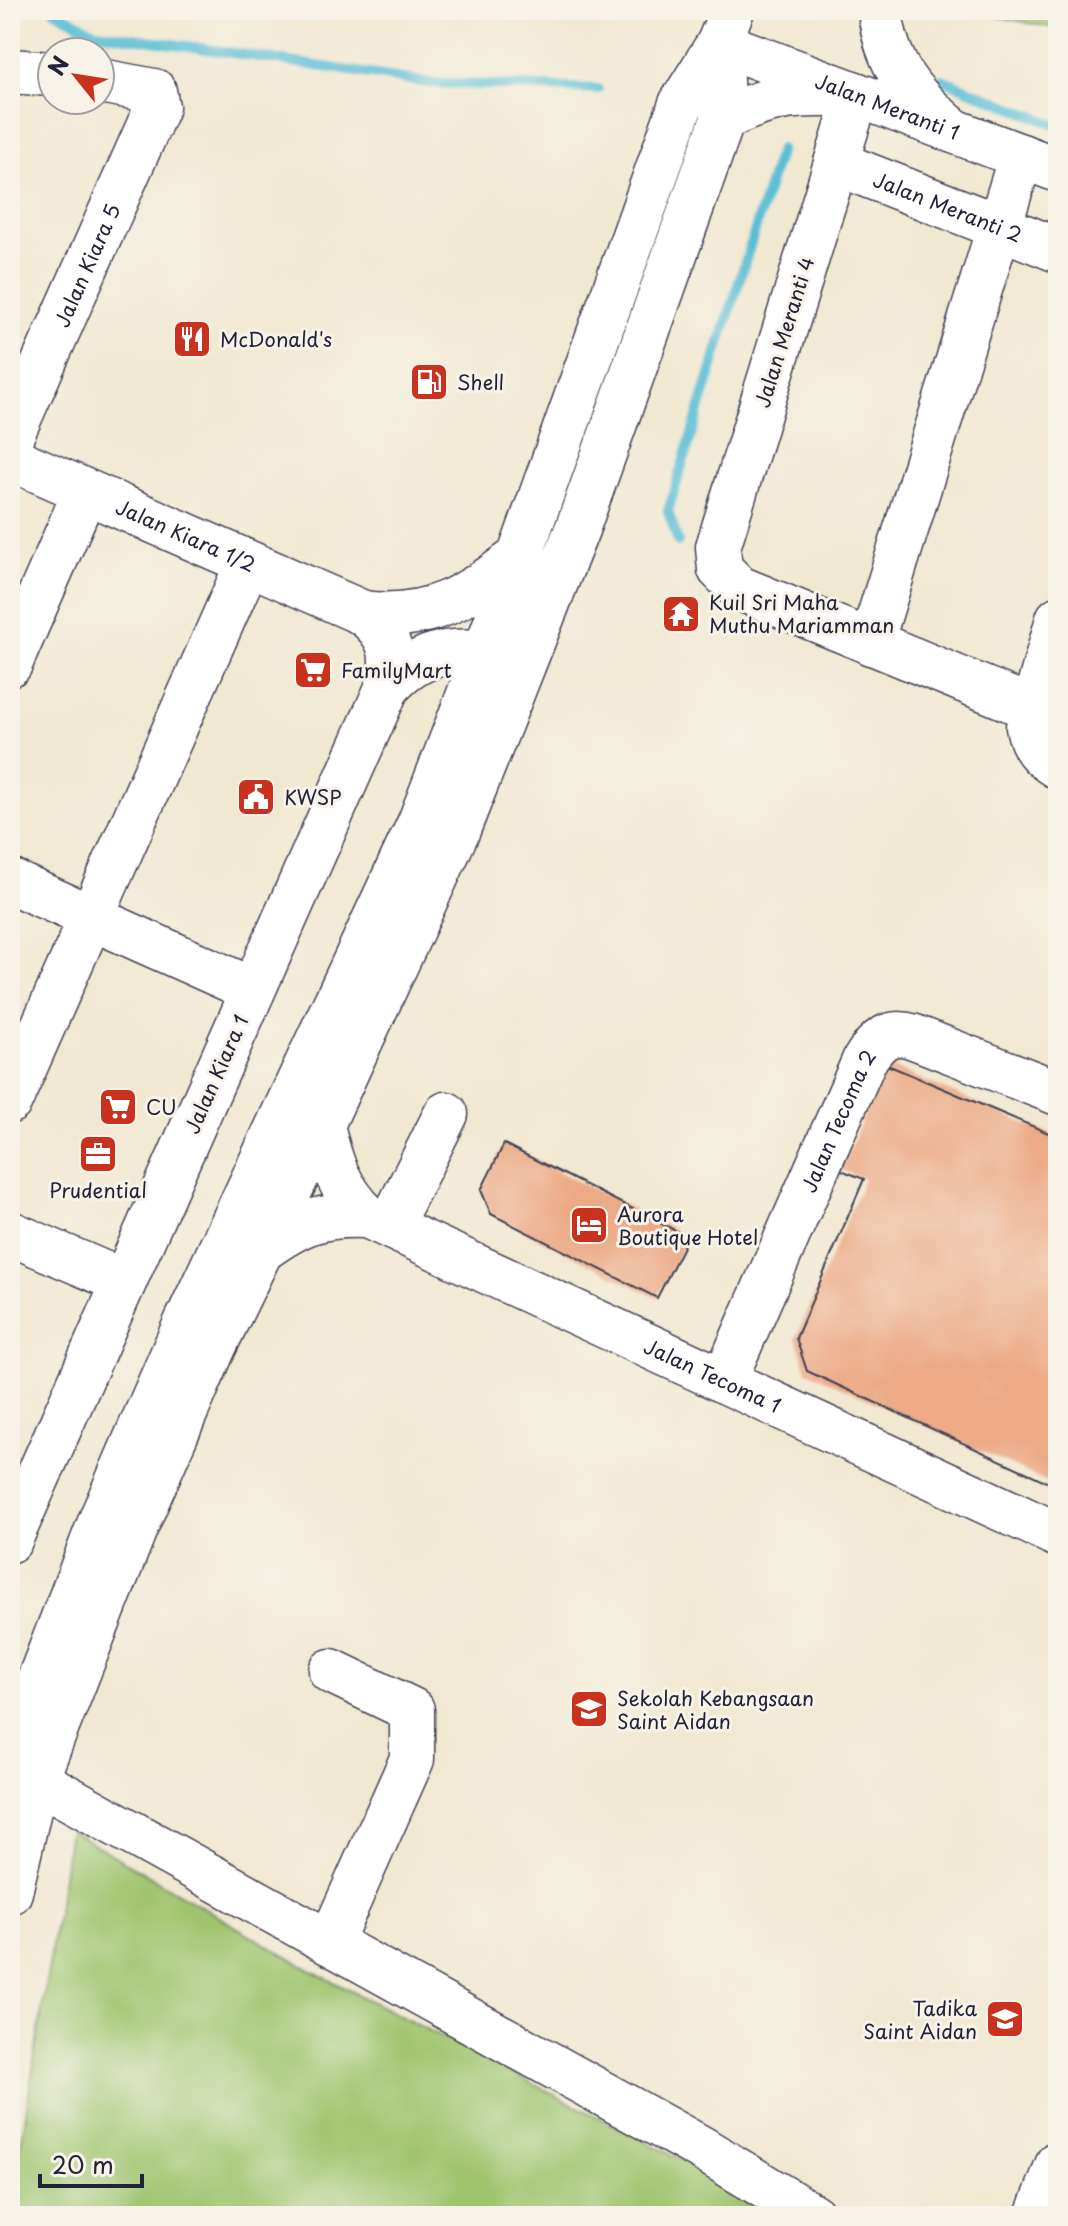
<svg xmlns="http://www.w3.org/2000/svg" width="1068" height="2226" viewBox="0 0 1068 2226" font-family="'Playpen Sans',sans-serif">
	<rect width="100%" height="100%" fill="#f7f3e8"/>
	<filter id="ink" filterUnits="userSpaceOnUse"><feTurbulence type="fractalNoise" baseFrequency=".0125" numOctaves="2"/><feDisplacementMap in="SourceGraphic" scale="16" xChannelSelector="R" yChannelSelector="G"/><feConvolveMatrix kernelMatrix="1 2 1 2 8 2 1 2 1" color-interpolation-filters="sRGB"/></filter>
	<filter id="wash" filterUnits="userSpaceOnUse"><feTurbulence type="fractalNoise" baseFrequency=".006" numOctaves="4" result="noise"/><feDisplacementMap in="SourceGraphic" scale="32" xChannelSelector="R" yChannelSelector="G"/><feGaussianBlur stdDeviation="1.8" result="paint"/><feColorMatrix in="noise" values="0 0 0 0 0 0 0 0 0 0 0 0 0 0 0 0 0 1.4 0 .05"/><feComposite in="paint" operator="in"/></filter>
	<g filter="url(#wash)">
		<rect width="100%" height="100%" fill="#f1e8d1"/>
		<!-- green -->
		<path fill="#9fc46e" stroke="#607354" stroke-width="2" d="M964,10H1058V29Z
			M70,1830L312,1971L792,2216H10Z"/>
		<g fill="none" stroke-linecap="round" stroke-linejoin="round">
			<!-- stream -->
			<path stroke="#58bed6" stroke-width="10" d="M54,10L94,32L430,83L598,89
				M942,79L1058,126
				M678,542L668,511L780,149"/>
		</g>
		<g id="blocks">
			<!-- building -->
			<path fill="#ecaa86" d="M885,1064L1058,1137V1487L807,1371L796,1338L864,1179L841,1170Z
				M504,1144L688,1237L657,1298L491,1214L481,1190Z"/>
		</g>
	</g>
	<g filter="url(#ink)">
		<use href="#blocks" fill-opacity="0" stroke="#414052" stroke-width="2"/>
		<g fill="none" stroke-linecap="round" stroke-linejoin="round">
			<defs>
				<g id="minor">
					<path id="s1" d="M719,43L1058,170"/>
					<path d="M10,71L52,74"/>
					<path d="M857,95L718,547L720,569L739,588L1031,708"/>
					<path id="s2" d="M836,163L1058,250"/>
					<path id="s3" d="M10,439L157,107L154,91L100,81"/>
					<path id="s4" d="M10,458L363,613C391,635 396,654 387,688L10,1540"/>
					<path d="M1058,619L1028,727C1032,747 1041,757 1058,767"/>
					<path d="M871,643L1021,156"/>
					<path d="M10,664L85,492"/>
					<path d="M387,688C428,641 465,651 521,656"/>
					<path d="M10,881L253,990"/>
					<path d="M10,1101L248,563"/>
					<path id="s5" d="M322,1125C330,1162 339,1189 367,1216L1058,1535"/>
					<path d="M390,1226L446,1114"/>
					<path d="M10,1233L124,1282"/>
					<path d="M263,1249C301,1222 320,1214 367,1216"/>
					<path id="s6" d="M724,1381L864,1061C876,1041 888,1029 912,1036L1058,1093"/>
					<path d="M10,1772L36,1780L701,2148L813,2216"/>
					<path d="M330,1943L412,1759V1710L331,1671"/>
					<path d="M1038,2216L1058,2163"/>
				</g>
				<path id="major" d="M880,10C886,66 912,96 954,131
					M723,119C774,93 800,94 857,95
					M363,613C431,621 467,596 519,557
					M10,1755L102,1517L185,1325L420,822L485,653L681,104L719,43L732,10
					M10,1892L36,1780L136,1526L214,1347L322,1125L457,832L578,527L723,119L719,43"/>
			</defs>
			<!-- minor casing -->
			<use href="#minor" stroke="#414052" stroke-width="47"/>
			<!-- major casing -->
			<use href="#major" stroke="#414052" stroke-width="47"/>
			<!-- minor -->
			<use href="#minor" stroke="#fff" stroke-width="44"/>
			<!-- major -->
			<use href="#major" stroke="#fff" stroke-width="44"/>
		</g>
	</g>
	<!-- icons -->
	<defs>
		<symbol id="restaurant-square" viewBox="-11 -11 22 22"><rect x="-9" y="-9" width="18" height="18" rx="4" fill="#c8321e" stroke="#f7f3e8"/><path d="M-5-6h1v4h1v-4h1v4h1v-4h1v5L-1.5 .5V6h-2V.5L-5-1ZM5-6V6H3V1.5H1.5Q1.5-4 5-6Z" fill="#fff"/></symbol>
		<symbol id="fuel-square" viewBox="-11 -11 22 22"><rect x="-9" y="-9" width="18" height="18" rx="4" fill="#c8321e" stroke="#f7f3e8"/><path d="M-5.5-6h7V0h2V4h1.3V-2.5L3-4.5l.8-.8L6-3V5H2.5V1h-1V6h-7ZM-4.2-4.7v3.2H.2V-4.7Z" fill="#fff"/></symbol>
		<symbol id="temple-square" viewBox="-11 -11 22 22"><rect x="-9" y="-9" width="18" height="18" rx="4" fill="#c8321e" stroke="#f7f3e8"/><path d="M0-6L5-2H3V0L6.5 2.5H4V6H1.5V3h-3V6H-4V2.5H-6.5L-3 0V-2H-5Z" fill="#fff"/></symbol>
		<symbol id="supermarket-square" viewBox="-11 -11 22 22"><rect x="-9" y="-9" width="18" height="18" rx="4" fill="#c8321e" stroke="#f7f3e8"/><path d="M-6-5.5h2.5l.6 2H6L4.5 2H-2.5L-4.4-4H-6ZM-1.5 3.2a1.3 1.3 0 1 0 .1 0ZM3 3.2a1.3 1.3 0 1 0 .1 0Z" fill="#fff"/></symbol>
		<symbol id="civic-square" viewBox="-11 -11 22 22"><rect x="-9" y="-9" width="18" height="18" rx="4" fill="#c8321e" stroke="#f7f3e8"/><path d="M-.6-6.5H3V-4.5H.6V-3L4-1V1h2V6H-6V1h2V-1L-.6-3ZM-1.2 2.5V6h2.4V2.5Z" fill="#fff"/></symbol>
		<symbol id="office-square" viewBox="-11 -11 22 22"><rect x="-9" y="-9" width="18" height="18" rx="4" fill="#c8321e" stroke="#f7f3e8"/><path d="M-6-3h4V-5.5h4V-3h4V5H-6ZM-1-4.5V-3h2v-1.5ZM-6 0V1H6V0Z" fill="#fff"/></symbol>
		<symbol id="hotel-square" viewBox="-11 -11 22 22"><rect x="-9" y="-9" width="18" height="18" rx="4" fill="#c8321e" stroke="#f7f3e8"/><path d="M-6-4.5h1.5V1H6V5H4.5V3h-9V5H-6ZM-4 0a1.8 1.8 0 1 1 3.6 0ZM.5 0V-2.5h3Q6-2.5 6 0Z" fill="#fff"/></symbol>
		<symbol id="school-square" viewBox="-11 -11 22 22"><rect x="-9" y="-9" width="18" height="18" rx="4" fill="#c8321e" stroke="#f7f3e8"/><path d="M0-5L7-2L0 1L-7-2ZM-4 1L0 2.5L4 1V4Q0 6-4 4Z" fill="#fff"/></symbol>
	</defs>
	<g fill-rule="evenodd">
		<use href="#restaurant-square" x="170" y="317" width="44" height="44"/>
		<use href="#fuel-square" x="407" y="360" width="44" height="44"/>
		<use href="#temple-square" x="659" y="592" width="44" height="44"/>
		<use href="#supermarket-square" x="291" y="648" width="44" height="44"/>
		<use href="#civic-square" x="234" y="775" width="44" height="44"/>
		<use href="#supermarket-square" x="96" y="1085" width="44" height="44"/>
		<use href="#office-square" x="76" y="1132" width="44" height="44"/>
		<use href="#hotel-square" x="567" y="1203" width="44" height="44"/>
		<use href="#school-square" x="567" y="1687" width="44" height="44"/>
		<use href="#school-square" x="983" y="1997" width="44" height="44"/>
	</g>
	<g text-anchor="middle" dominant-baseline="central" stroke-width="6" stroke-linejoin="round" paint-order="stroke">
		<!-- street labels -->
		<g font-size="20" fill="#22223b" stroke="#f7f3e8">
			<text stroke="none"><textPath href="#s1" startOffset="180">Jalan Meranti 1</textPath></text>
			<text stroke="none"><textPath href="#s2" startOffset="120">Jalan Meranti 2</textPath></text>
			<text stroke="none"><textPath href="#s3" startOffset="190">Jalan Kiara 5</textPath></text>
			<text transform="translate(784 332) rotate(-73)">Jalan Meranti 4</text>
			<text stroke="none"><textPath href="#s4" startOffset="192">Jalan Kiara 1/2</textPath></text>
			<text transform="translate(216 1074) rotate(-66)">Jalan Kiara 1</text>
			<text stroke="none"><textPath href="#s6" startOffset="284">Jalan Tecoma 2</textPath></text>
			<text stroke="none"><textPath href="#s5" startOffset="484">Jalan Tecoma 1</textPath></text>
		</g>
		<!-- poi labels -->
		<g font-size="20" fill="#22223b" stroke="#f7f3e8" text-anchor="start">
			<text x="220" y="339">McDonald's</text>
			<text x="457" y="382">Shell</text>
			<text x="709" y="602">Kuil Sri Maha<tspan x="709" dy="23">Muthu Mariamman</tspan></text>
			<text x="341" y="670">FamilyMart</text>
			<text x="284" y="797">KWSP</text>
			<text x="146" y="1107">CU</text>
			<text x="98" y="1190" text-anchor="middle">Prudential</text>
			<text x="617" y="1214">Aurora<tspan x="617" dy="23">Boutique Hotel</tspan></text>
			<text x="617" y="1698">Sekolah Kebangsaan<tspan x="617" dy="23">Saint Aidan</tspan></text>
			<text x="977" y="2008" text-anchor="end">Tadika<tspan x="977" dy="23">Saint Aidan</tspan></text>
		</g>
	</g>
	<!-- margin -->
	<rect width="1068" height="2226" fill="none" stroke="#f7f3e8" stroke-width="40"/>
	<!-- north arrow -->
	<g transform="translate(76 76) rotate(300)"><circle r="38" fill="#f7f3e8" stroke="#a29fa3" stroke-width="2"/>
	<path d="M0-6L14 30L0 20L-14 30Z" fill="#c8321e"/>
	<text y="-12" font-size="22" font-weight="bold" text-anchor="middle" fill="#22223b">N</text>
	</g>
	<!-- scale -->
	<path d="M40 2174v12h102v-12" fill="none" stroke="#22223b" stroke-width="4"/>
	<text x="52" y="2174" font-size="24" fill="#22223b" stroke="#f7f3e8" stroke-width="6" paint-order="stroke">20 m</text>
</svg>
